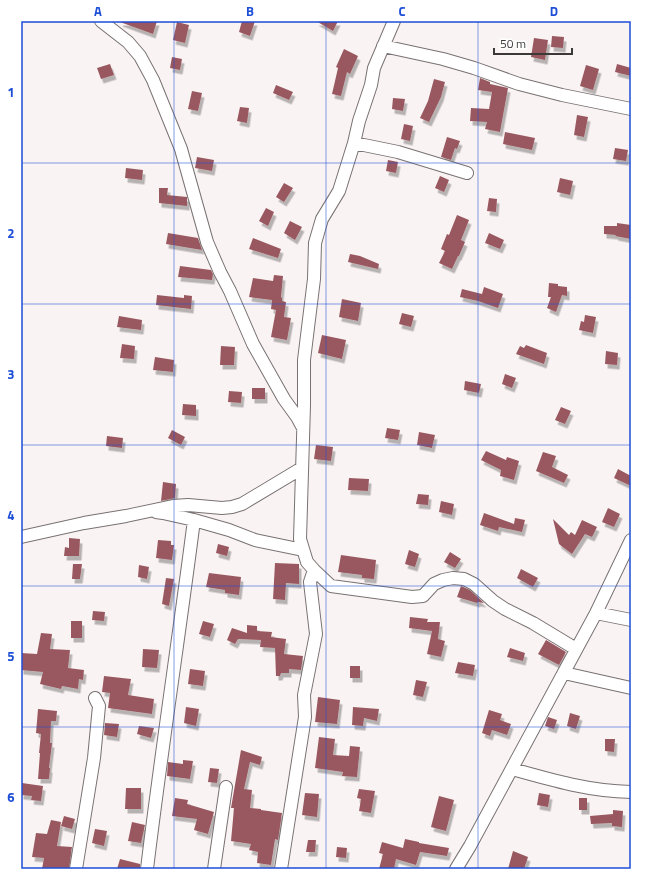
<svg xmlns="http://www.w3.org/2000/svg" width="652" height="890" viewBox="0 0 652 890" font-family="'Titillium Web',sans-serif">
	<defs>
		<filter id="shadow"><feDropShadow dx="2.5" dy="4.5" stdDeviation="0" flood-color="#0004"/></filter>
	</defs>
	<rect width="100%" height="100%" fill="#faf3f3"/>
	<!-- building -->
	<path fill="#995960" filter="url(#shadow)" d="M121,21H157L153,34L120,22Z
		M242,21H255L250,36L239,32Z
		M316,21H338L333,31Z
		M177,22L189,25L185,43L173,40Z
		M552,36L564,37L563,48L551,47Z
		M534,38L548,40L545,60L531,57Z
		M344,49L358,56L350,74L347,72L341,96L332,94L338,68L336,67Z
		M172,57L182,59L180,70L170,68Z
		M110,64L114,75L101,79L97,68Z
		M617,64L631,68V76L615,72Z
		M586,65L599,69L593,90L580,86Z
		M480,78L490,82V84L508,88L500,132L485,129L487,122L470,121L471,108L489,109L492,92L478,90Z
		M434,79L445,82L441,97L429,122L420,118L428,101Z
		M276,85L293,92L289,100L273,93Z
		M192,91L202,93L198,111L188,109Z
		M393,98L405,99L403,111L392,109Z
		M240,107L249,108L247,123L237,121Z
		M577,115L588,117L584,137L574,135Z
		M404,124L413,126L410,141L401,139Z
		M505,132L535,138L532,150L503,144Z
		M447,137L460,141L457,149L455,148L451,160L441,157Z
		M615,148L628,150L626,161L613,159Z
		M197,157L214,160L212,171L195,168Z
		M388,160L398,162L396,173L386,171Z
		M126,168L143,170L142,180L125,178Z
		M440,176L449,180L444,192L435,188Z
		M560,178L573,181L570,195L557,192Z
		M284,183L293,188L284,202L276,197Z
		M159,188H168L167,195L187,197V206L159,203Z
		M489,198L497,199L496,212L487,211Z
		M266,208L274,212L268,226L259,221Z
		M457,215L469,220L461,240L465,242L459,256H458L452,269L439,263L445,251L441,249L447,234L449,235Z
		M290,221L302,227L295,240L284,233Z
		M617,223L631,225V239L615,236L616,235L604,234V226H617Z
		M168,233L198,238L202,250L166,244Z
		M489,233L504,240L500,249L485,243Z
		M253,238L281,249L278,258L249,249Z
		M350,254L360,256L379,264L378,269L348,262Z
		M180,266L211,270L213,274L212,280L178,277Z
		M274,275L283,276L281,297L282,298V301L286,302L284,317L291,318L287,340L271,337L276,310L271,309L272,300L249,297L253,278L273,281Z
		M549,283L558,284V286L567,287V296L562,295L556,312L547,308L551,297H548Z
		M484,287L503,294L498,308L478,301L460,297L462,289L482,294Z
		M157,295L184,298V295L192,296L191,309L156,305Z
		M342,299L361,303L358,321L339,317Z
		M402,313L414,316L411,327L399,324Z
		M585,315L596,317L593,333L579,330L581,321L584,322Z
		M119,316L142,320L141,330L117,327Z
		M322,335L346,340L342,359L318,353Z
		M122,344L135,346L134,359L120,358Z
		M526,345L547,353L544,364L516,354L520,346L524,348Z
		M221,346L235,347L234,365H220Z
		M606,351L618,353L617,365L605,364Z
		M155,357L174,360L173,372L153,370Z
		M505,374L516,378L512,388L502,384Z
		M465,381L481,384L479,393L464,390Z
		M252,388H265V399H252Z
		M229,391L242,392L241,403L228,402Z
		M183,404L196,405V416L182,415Z
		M561,407L571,411L565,424L555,420Z
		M387,428L400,430L398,440L385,438Z
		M172,430L185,437L181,445L168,438Z
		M419,432L435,435L432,448L417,445Z
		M107,436L123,438L122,448L106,446Z
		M316,445L333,447L331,461L314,459Z
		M486,451L506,460L507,457L519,461L514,480L500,476L501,470L481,460Z
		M543,452L556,456L552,467L568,475L564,483L536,471Z
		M618,469L631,476V486L614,478Z
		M349,478L369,479L368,491L348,490Z
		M163,482L176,484L175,498L161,501Z
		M418,494L429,495L428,505L416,504Z
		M441,501L454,504L452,515L439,512Z
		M608,508L620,514L614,527L602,522Z
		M484,513L514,524L515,518L525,520L522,532L499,527L498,531L480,525Z
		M553,519L569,535L571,532L575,535L582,520L597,527L592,537L585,534L572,554L559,544Z
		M69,538L80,539L79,556H64L65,547L69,548Z
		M158,540L171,541V545H174L172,560L156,558Z
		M218,544L229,547L227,556L216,553Z
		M409,550L419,554L415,567L405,564Z
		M450,552L461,559L455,568L444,562Z
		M341,555L376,560L374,579L362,578V575L338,572Z
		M275,563L299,564V584L286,583L285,600L273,599Z
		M73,564H82L80,579H72Z
		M139,565L149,567L147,579L138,577Z
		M521,569L538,578L533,587L517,578Z
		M209,573L241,577L239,595L225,593V590L206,587Z
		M166,578L174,579L169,606L162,604Z
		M461,586L470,590L484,603L478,602L477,603L457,597Z
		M93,611L105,612L104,621L92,620Z
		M410,617L428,619L427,622H440L438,639L445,641L441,657L427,654L432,631L409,628Z
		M71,621H82V638H71Z
		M203,621L214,624L210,637L199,634Z
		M247,625L257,626V631L272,632L271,637L286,639L284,654L303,656L301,670L289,669V673H281L280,676H276L275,648L260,647L261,640L238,639L235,644L227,640L232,628L247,633Z
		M41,633L52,634L50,649L70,650L68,668L84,670L83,680L79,679L78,689L62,686L61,689L40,684L43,672L21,670V653L37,654Z
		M546,640L566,652L559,665L538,654Z
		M510,648L525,653L523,661L507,657Z
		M143,649L159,650L157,668L142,667Z
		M458,662L475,665L473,676L455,673Z
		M350,666H360V678H350Z
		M190,669L205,671L203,686L188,684Z
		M104,676L131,679L128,695L154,699L152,714L108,708L110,693L102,692Z
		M416,680L427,682L423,697L413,695Z
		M318,697L340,700L337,724L315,722Z
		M186,707L199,709L196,726L184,723Z
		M353,707L379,709L377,721L364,718L363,726L352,725Z
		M38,709L57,711L56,721H51L50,743H52L49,768H50L49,779H38L40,753H39L41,734L36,733Z
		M489,710L502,714L500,720L511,724L507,735L492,730L490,736L482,733Z
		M570,713L580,716L576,729L567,726Z
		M548,717L557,720L554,729L545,726Z
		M105,723L119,724L117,737L104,735Z
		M139,726L154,728L151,738L137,734Z
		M319,737L335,739L333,755L349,756L350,746L360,747L357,777L342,776L343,772L315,768Z
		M605,739H615L614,752L605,751Z
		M241,750L262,757L260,765L250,762L244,789L252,790L250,808L261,809V810L282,813L278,840L275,839L271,865L257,863L258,852L249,850L251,844L231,841L234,808H231Z
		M183,760L193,761L190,779L167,776L168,762L183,764Z
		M210,768L219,769L217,783L208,782Z
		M22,783L43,786L41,801L31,800L32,796L21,795Z
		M126,788H141V809H125Z
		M359,789L375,791L371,813L359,811L361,799L357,798Z
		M305,793L319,794L317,817L302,815Z
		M539,793L550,795L548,807L537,805Z
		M439,796L454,800L446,831L431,827Z
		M175,798L188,800L187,804L214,812L208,834L194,830L197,819L172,816Z
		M579,798H587V810H579Z
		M613,810L623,811L622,827L612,826V823L591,824L590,816L613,814Z
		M64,816L75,819L72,829L61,826Z
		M51,820L61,822L57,846L72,847L69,869H42L44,858L32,857L36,833L47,834Z
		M132,822L145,825L141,843L128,841Z
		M95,829L107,831L104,846L92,843Z
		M405,839L419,842V843L449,848L447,856L420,852L416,865L396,859L394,869H379L383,854L379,853L382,842L403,848Z
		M308,840H316L315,852H306Z
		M337,847L347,848L346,858L336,857Z
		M513,851L528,857L524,869H508Z
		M120,859L140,864V869H117Z"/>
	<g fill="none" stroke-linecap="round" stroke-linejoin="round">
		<defs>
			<path id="minor" d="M101,21L128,42L140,56L153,80L181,149L207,242L220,272L230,291L253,344L284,399L297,417L303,428
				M383,46L443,59L474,68L519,84L562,95L631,109
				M354,143L398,152L467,173
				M156,512L163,513L194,520L229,530L255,540L303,550
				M21,537L84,523L126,516L173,506L188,505L222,508L232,507L242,504L302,468
				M314,570L331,586L412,597L423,596L434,584L443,580L453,578L464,579L474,584L493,601L505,609L533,623L576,649
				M596,613L631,620
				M564,673L631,688
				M512,769C551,780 589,791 631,792
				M76,869L94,758L99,706L95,698
				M147,869C161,753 179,637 194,520
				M214,869L226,787
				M281,869L305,717L304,695L316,634L310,582L314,570L307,562L300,539L304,405V360L314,279L315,243L322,219L339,191L354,143L359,121L371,85L374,68L394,21
				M456,869L470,846L596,613L631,540"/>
		</defs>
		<!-- minor casing -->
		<use href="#minor" stroke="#797272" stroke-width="14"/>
		<!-- minor -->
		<use href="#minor" stroke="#fff" stroke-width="12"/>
	</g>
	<!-- grid -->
	<path fill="none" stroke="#1d4ed8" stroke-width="1" stroke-opacity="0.55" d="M174,21V869M326,21V869M478,21V869M21,163H631M21,304H631M21,445H631M21,586H631M21,727H631"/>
	<!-- border -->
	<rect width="652" height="890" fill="none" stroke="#ffffff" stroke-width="44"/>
	<!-- scale -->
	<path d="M494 48v6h78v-6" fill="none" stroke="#3b3838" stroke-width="2"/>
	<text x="500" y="48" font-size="12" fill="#3b3838" stroke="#ffffff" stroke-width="3" paint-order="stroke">50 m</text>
	<rect x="22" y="22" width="608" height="846" fill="none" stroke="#1d4ed8" stroke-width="1.5"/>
	<g font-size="13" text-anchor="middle" font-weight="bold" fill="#1d4ed8">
		<text x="98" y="16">A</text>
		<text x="250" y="16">B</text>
		<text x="402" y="16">C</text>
		<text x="554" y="16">D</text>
		<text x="11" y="97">1</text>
		<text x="11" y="238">2</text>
		<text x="11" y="379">3</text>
		<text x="11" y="520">4</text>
		<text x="11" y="661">5</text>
		<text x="11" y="802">6</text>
	</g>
</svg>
